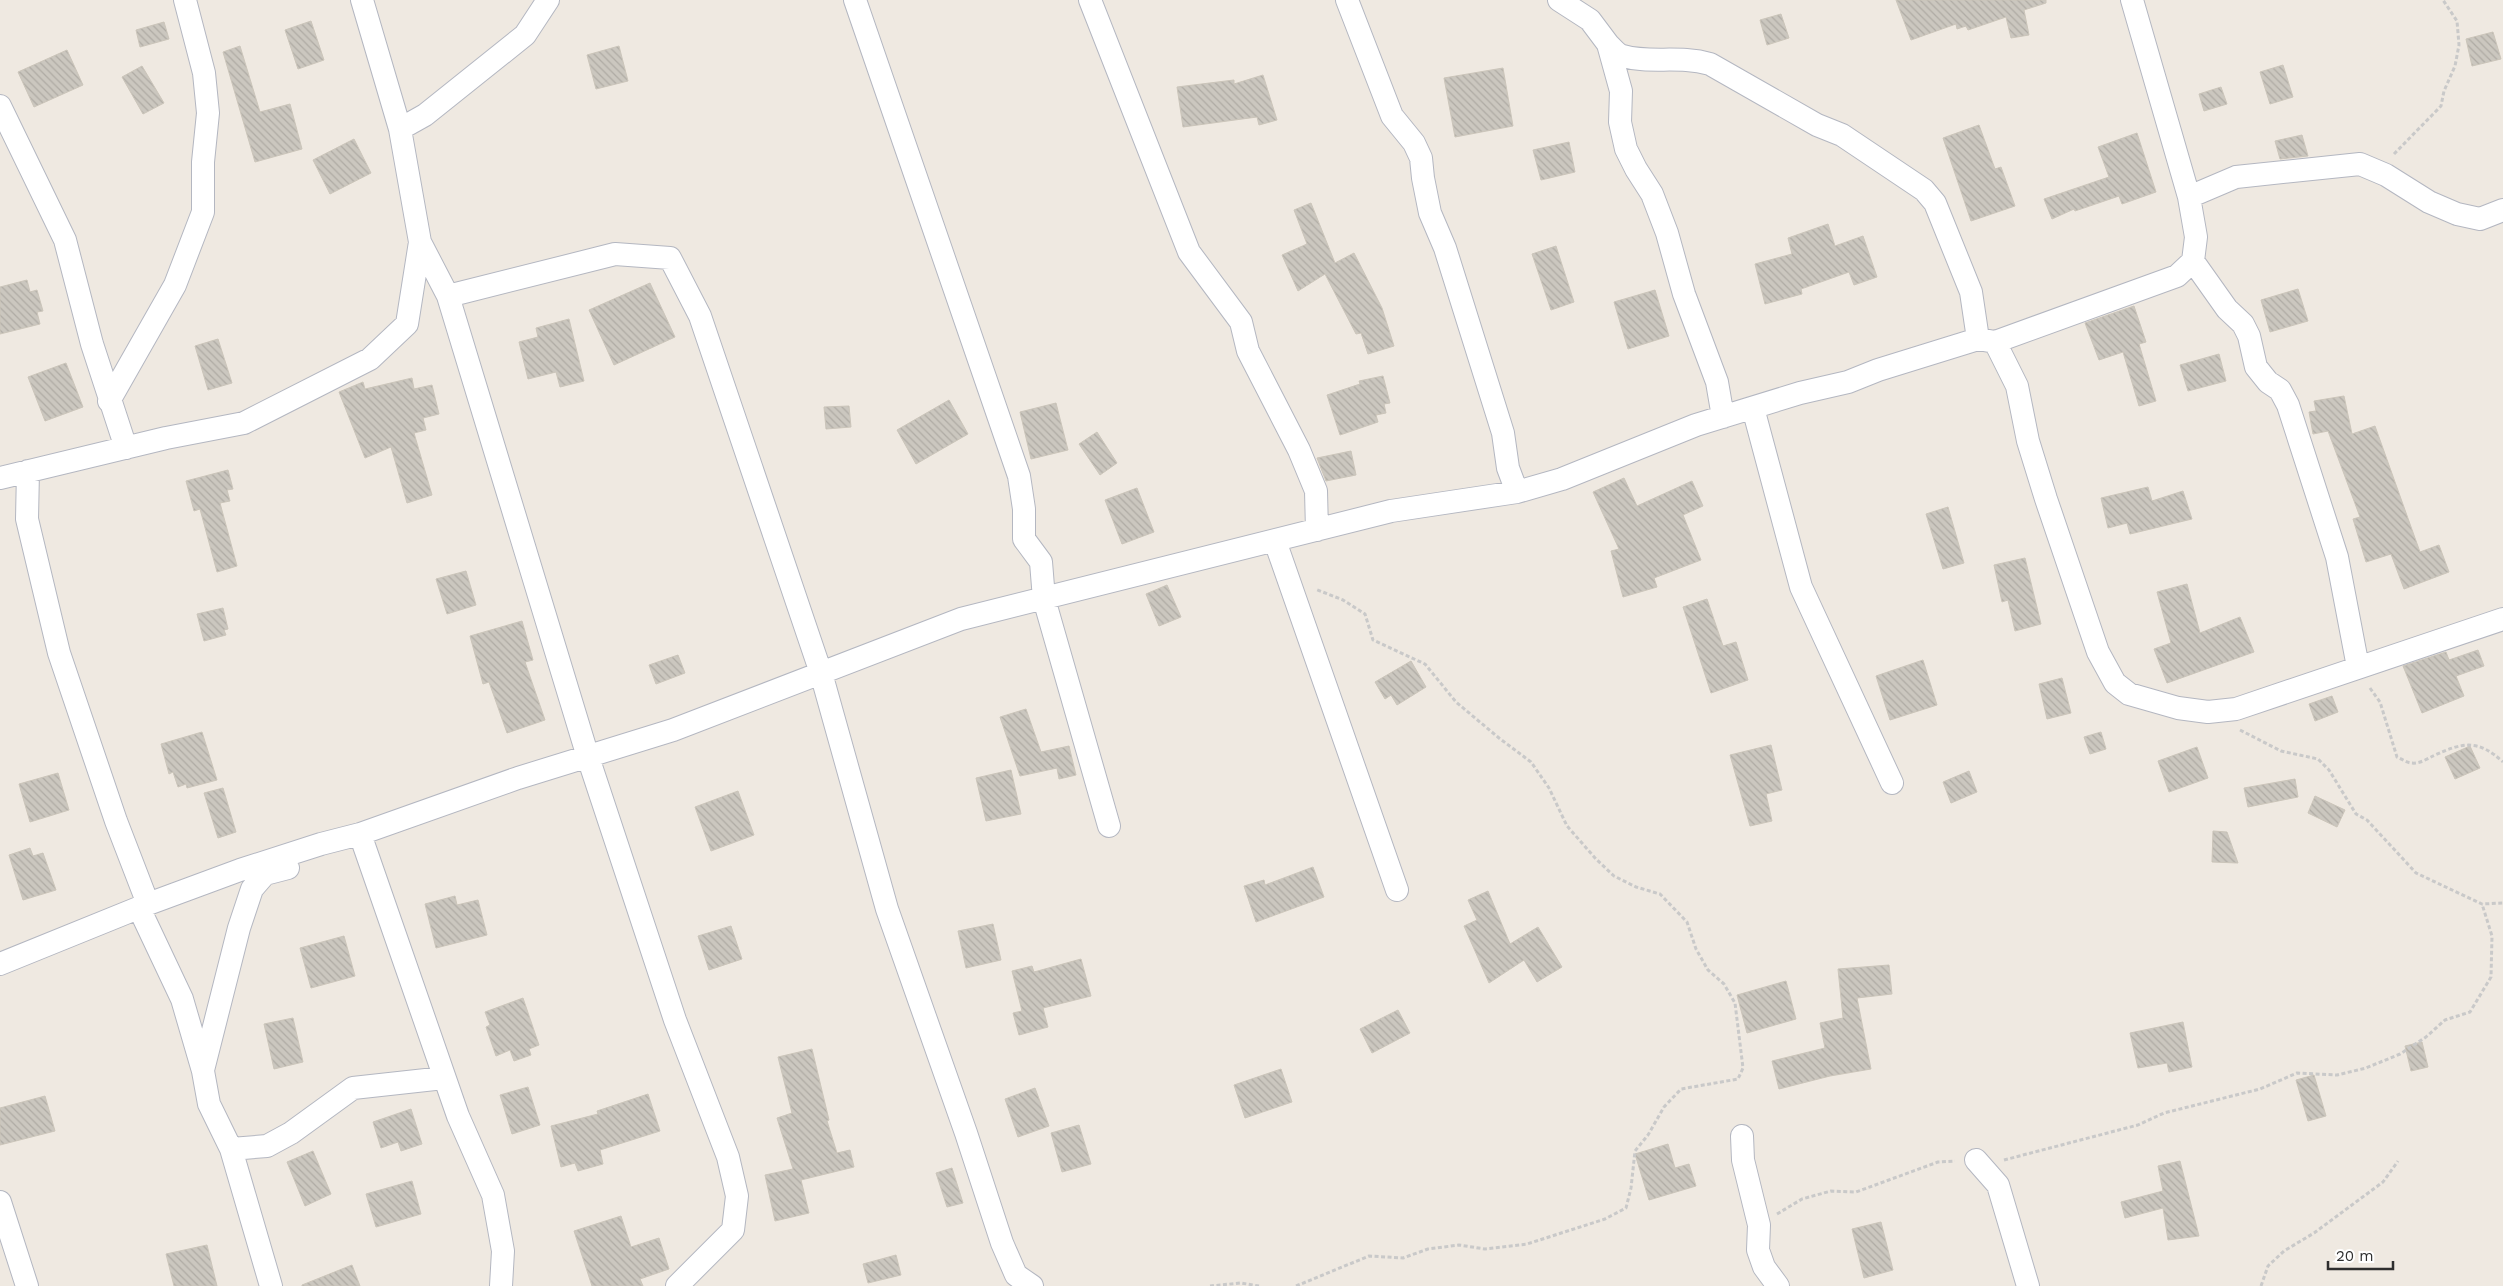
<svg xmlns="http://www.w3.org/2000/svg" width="2503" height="1286" viewBox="0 0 2503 1286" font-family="'Work Sans',sans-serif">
	<defs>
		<pattern id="building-back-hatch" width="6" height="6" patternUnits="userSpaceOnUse" patternTransform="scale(1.25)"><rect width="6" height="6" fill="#cbc7bf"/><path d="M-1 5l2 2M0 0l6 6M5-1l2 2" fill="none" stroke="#afaba4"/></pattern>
	</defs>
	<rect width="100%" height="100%" fill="#efe9e1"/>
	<!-- building -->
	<path fill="url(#building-back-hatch)" stroke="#cbc5ba" d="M1896,0H2046V3L2024,10L2029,35L2011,38L2006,17L1968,30L1966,26L1957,29L1956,24L1911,40Z
		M1781,14L1789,38L1767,45L1760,20Z
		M311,21L324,60L298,69L285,30Z
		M164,22L169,39L140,47L136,30Z
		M2493,32L2501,59L2472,66L2466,39Z
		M240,46L260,112L290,104L302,149L255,162L223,52Z
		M619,46L628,81L596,89L587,55Z
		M67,50L83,85L34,107L18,72Z
		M2283,65L2293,97L2270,104L2260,72Z
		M142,66L164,103L143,114L122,77Z
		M1503,68L1513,126L1455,137L1444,78Z
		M1263,75L1277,120L1259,125L1257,117L1183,127L1177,87L1234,80V84Z
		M2221,87L2227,104L2204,111L2199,94Z
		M1979,125L1995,169L2001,167L2015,206L1971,221L1943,138Z
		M2137,133L2156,192L2122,204L2119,196L2075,211L2074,209L2052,219L2044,199L2109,177L2098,147Z
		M2302,135L2308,156L2280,159L2275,141Z
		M354,139L371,173L330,194L313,160Z
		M1569,142L1575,172L1541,180L1533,150Z
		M1311,203L1335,263L1354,253L1382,308L1394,346L1368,354L1361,333L1356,334L1325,274L1298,291L1282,255L1307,244L1294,210Z
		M1828,224L1835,246L1863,236L1877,277L1854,285L1849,272L1801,289L1802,294L1765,304L1755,264L1792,254L1788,238Z
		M1556,246L1574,302L1551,310L1532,254Z
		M27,280L30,292L37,290L43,311L37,312L40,324L0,334V287Z
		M650,283L675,337L614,365L589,310Z
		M2298,289L2308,321L2270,332L2261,300Z
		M1655,290L1669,336L1628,349L1614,302Z
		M2134,306L2146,342L2139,344L2156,401L2139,406L2123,352L2099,360L2085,323Z
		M569,319L584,381L560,387L556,372L528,379L519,342L538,337L536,328Z
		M218,339L232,383L208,390L195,346Z
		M2219,354L2226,381L2188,391L2180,365Z
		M66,363L83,407L45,421L28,377Z
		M1383,376L1390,403L1384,404L1386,413L1376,415L1378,422L1340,435L1327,395L1360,384L1359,381Z
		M412,378L414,389L432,385L439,414L423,418L426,430L414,433L432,495L407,503L391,447L365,458L339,392L363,382L365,389Z
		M2344,396L2352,434L2375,426L2420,552L2439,545L2449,572L2404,589L2391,554L2366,562L2353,519L2360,517L2328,431L2313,434L2309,412L2316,411L2314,401Z
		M949,400L968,434L916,464L897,430Z
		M1056,403L1068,450L1031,459L1020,412Z
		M849,406L851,427L826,429L824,407Z
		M1097,432L1117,463L1100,475L1079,444Z
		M1351,451L1356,475L1326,481L1317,458Z
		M228,470L233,489L227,490L230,501L220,503L237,566L217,572L200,509L194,511L186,481Z
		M1624,478L1637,506L1692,481L1703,506L1683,515L1701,560L1654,578L1657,587L1623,597L1611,551L1619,549L1593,492Z
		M2148,487L2152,501L2183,491L2192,519L2130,534L2127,523L2108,528L2101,498Z
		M1137,488L1154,532L1122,544L1105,500Z
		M1948,507L1964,563L1943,569L1926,514Z
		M2025,558L2041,624L2015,631L2008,600L2002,602L1994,565Z
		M466,571L476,605L447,614L436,579Z
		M2187,584L2200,633L2240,617L2254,652L2167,683L2154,649L2171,643L2157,592Z
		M1167,585L1181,617L1159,626L1146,594Z
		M1707,599L1723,646L1736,642L1748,680L1711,693L1683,607Z
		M223,608L228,629L224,630L226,635L204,641L197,614Z
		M522,621L533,660L525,662L545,720L507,733L489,682L483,684L470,636Z
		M2478,650L2484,666L2456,676L2464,696L2422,713L2403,666L2446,652L2449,660Z
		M678,655L685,673L656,684L649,665Z
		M1923,660L1937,705L1890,720L1876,676Z
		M1411,661L1426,687L1397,705L1391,695L1385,699L1375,682Z
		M2062,678L2071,713L2047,719L2039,684Z
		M2332,696L2338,712L2315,721L2309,704Z
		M1026,709L1041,752L1069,746L1076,775L1059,779L1057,768L1020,776L1000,717Z
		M202,732L217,780L187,788L186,784L178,787L173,772L169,774L161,744Z
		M2101,732L2106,749L2090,754L2084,737Z
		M1771,745L1782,790L1766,794L1772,821L1750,826L1730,755Z
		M2470,746L2480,768L2455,779L2445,757Z
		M2197,747L2208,778L2169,792L2158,761Z
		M1011,770L1021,814L986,821L976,778Z
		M1969,771L1977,792L1951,803L1943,782Z
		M58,773L69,810L30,822L19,784Z
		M2295,779L2298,797L2248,807L2244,788Z
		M223,788L236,832L218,838L204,793Z
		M738,791L754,835L711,851L695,807Z
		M2315,796L2345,810L2337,827L2308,813Z
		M2213,831L2227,832L2238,863L2212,862Z
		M30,848L33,856L43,853L56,890L23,900L9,855Z
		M1313,867L1324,897L1256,922L1244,886L1264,880L1265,885Z
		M1488,891L1510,944L1538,927L1562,967L1537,982L1524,960L1489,983L1464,926L1477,920L1468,900Z
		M455,896L457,905L478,900L487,935L436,948L425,904Z
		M993,924L1001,960L966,968L958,931Z
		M731,926L742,959L709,970L698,936Z
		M344,936L355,976L311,988L300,948Z
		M1081,959L1091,996L1043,1008L1048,1027L1019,1035L1013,1013L1022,1011L1012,971L1032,966L1034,972Z
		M1889,965L1892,994L1857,998L1871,1069L1830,1076L1779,1089L1772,1061L1825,1048L1820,1023L1843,1018L1838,969Z
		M1786,981L1796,1019L1747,1033L1737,995Z
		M523,998L539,1045L529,1049L531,1055L514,1061L510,1050L496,1056L486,1027L490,1025L485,1012Z
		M1398,1010L1410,1033L1372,1053L1360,1029Z
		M293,1018L303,1062L274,1069L264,1024Z
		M2183,1022L2192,1067L2169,1072L2167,1063L2138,1068L2130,1033Z
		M2422,1042L2428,1067L2411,1071L2405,1046Z
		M812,1049L829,1120L827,1121L837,1153L850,1150L854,1167L801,1180L809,1213L775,1221L765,1175L793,1169L777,1118L792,1113L778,1057Z
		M1281,1069L1292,1102L1245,1118L1234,1085Z
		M2314,1075L2326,1116L2308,1121L2296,1080Z
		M528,1087L540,1125L512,1134L500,1095Z
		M1035,1088L1049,1126L1018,1137L1005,1099Z
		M648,1094L660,1131L600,1150L603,1164L578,1171L575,1163L561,1167L551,1126L598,1114L597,1111Z
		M45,1096L55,1131L0,1145V1108Z
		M411,1109L422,1144L401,1151L398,1142L381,1148L373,1122Z
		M1079,1125L1091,1164L1062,1172L1051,1133Z
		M1668,1144L1675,1168L1689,1164L1696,1186L1649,1200L1635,1154Z
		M313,1151L331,1194L305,1206L287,1162Z
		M2180,1161L2199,1236L2168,1240L2163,1208L2125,1218L2121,1202L2163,1191L2158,1166Z
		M952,1168L963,1203L947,1207L936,1173Z
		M412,1181L421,1214L376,1227L366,1194Z
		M621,1216L631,1247L659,1238L669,1269L640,1279L643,1286H592L574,1231Z
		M1881,1222L1893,1270L1864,1278L1852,1229Z
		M207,1245L217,1286H174L166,1254Z
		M896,1255L901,1275L868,1283L863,1264Z
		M352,1265L360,1286H302V1285Z"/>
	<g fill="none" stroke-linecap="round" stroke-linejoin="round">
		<defs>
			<path id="minor" d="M855,0L1019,476L1024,509V539L1041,562L1044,599L1109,826
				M1090,0L1189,252L1241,322L1248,351L1299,450L1316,491L1317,530
				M1347,0L1392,116L1414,143L1421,158L1423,178L1430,213L1445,248L1503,433L1508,468L1517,492
				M1559,0L1590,20L1608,44L1621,91L1620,122L1626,149L1636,169L1652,194L1667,233L1684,294L1717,382L1723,417
				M1608,44C1612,48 1618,55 1623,56C1650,64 1679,55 1710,64L1817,125L1842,135L1924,190L1935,203L1971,292L1978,339
				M0,106L65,240L92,344L126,448
				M400,129L425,115L525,35L548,0
				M2189,197L2236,177L2360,164L2386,175L2429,202L2457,214L2480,219L2503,210
				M420,242L448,296L588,757L675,1020L728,1157L737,1196L733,1230L677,1286
				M2193,261L2227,309L2243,324L2249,336L2256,367L2268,382L2280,390L2288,405L2337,557L2358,667
				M448,296L615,254L670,258L700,316L821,673L887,909L966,1133L1002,1243L1016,1275L1032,1286
				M1995,342L2017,386L2028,441L2046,499L2098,652L2115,683L2129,694L2178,708L2208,712L2236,709L2503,619
				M109,401L175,285L203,212V162L208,113L204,73L185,0
				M1753,408L1801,587L1892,783
				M28,471L27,519L59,653L116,821L148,904
				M0,478L166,438L244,423L370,359L407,324L420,242L400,129L362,0
				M1275,541L1397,890
				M360,834L458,1116L493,1195L503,1251L501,1286
				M139,908L182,999L203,1071L209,1104L231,1149L271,1286
				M0,964L148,904L240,870L321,844L360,834L518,778L673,730L961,619L1391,511L1517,492L1562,479L1696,425L1800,393L1848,382L1878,370L1978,339L1995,342L2177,276L2193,261L2196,237L2189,197L2132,0
				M203,1070L239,928L252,889L265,874L288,868
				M1742,1136L1743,1160L1759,1225L1758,1250L1764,1267L1778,1286
				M231,1149L267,1146L291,1133L353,1088L444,1078
				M1976,1160L1998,1185L2028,1286
				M0,1202L27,1286"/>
		</defs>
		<!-- minor casing -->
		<use href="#minor" stroke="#b4b7c1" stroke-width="24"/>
		<!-- path -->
		<path stroke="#c9c9c9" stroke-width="3" stroke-dasharray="4 2.5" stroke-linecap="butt" d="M2394,154L2441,106L2444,91L2455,66L2459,45L2457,21L2443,0
			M2370,688L2380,702L2397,757C2402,759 2407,763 2412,763C2419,764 2427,759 2433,756C2463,742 2478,739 2503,762
			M2240,730L2281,751L2318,759L2329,770L2356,814L2367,820L2416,873L2482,904L2503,903
			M2004,1160L2138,1125L2164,1113L2260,1089L2297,1073L2337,1075L2366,1068L2400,1054L2426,1037L2445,1020L2470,1012L2491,977L2492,936L2482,904
			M1777,1214L1802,1199L1831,1191L1856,1192L1938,1162L1955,1161
			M1210,1286L1241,1283L1259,1286
			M1296,1286L1369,1256L1403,1258L1428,1249L1459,1245L1485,1249L1527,1244L1605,1219L1626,1208L1631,1188L1635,1151L1648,1135L1664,1107L1681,1089L1738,1079L1743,1068L1735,1003L1724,984L1708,970L1696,949L1687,922L1660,894L1636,887L1614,876L1596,859L1567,826L1549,788L1531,762L1499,738L1456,702L1425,664L1373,640L1365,614L1343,600L1315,589
			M2261,1286L2268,1266L2284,1251L2314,1233L2383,1182L2398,1161"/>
		<!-- minor -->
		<use href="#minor" stroke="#fff" stroke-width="22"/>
	</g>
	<!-- scale -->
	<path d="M2328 1261v8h65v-8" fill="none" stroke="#2e2e2e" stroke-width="2.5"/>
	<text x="2336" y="1261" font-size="15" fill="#2e2e2e" stroke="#ffffff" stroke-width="4" paint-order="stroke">20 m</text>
</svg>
